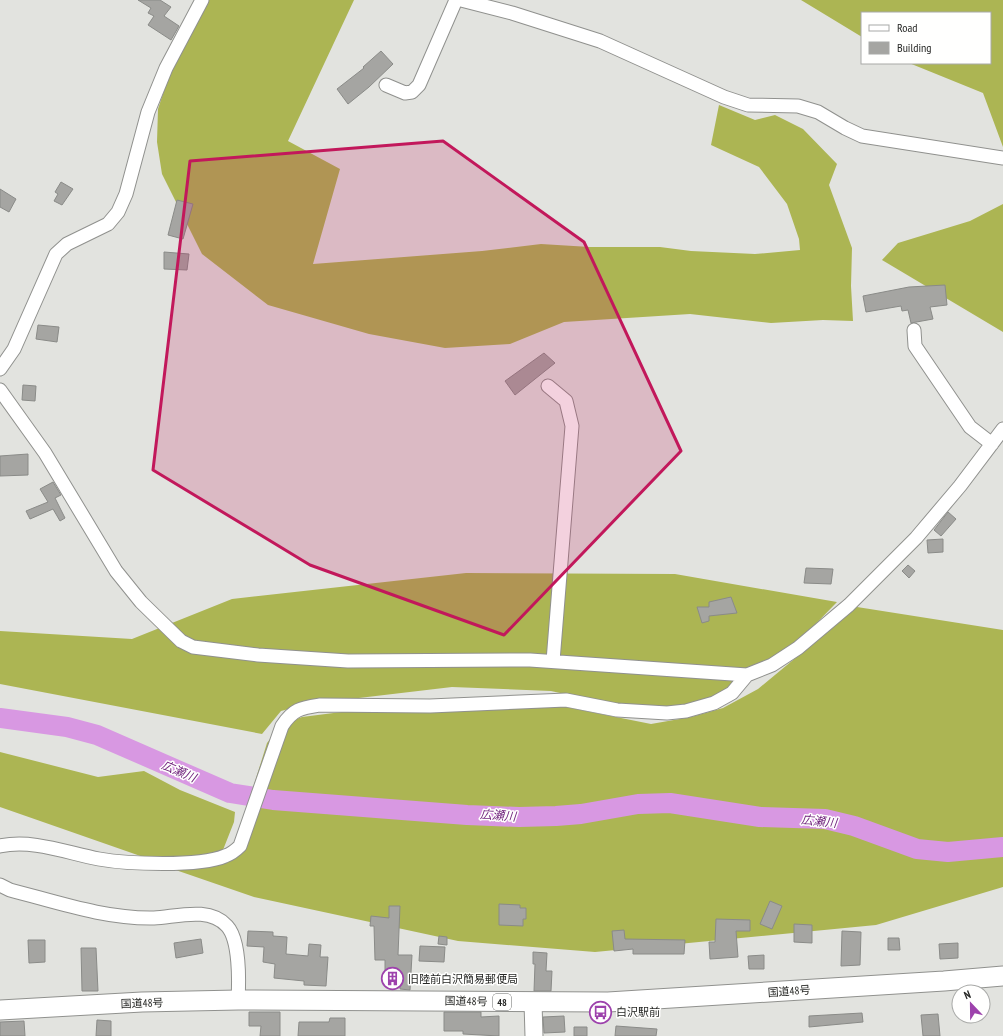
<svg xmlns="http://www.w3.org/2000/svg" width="1003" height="1036" viewBox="0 0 1003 1036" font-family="'PT Sans Narrow','Noto Sans JP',sans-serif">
	<rect width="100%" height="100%" fill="#e2e3df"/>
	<!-- forest -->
	<path fill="#acb553" d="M206,0H354L288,141L340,169L313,264L482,251L541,244L590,247H660L691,251L755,254L800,250L799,239L787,204L759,167L711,145L719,105L755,120L775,115L803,129L837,164L829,185L852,248L851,286L853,321L823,320L771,323L690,314L564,322L510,344L445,348L369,334L268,305L202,254L162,174L157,142L158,109L178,48Z
		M801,0H1003V147L983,93L909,63H990V13H862V37Z
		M1003,204V332L882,260L898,243L970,221Z
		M466,573L675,574L837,602L804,636L746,683L701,705L633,709L551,691L452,687L308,704L281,711L262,734L0,684V631L132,639L232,599Z
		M857,607L1003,630V887L876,925L595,952L458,941L254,897L167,867L224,863L234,857L242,823L267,743L281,725L302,717L381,707L561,706L651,724L691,717L723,708L758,689Z
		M0,752L98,777L144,771L180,790L235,812L234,822L221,855L149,859L0,807Z"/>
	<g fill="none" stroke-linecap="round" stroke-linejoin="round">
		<!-- river -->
		<path stroke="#d898e2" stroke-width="20" d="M0,718L67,727L97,735L230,793L273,800L467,815L519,817L556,816L581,814L638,804L670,803L760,817L825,819L854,826L917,849L948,852L1003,847"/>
	</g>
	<!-- building -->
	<path fill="#a5a5a2" stroke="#8a8b88" d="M138,0H160L171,7L164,16L179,26L171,40L148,25L154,16L148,13L151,8Z
		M381,51L393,64L369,87L348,104L337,89L364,68L363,67Z
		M61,182L73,189L62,205L54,201L58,194L55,192Z
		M0,189L16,199L9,212L0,207Z
		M177,200L193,204L183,239L168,235Z
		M164,252L189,254L187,270L164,269Z
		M945,285L947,305L930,307L933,319L911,323L908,310L902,311L901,306L866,312L863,296L909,287Z
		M38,325L59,327L57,342L36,339Z
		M544,353L555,363L515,395L505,381Z
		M23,385L36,386L35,401L22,400Z
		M28,454V475L0,476V456Z
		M53,482L61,495L55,498L65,518L60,521L53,509L30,519L26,511L48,502L40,489Z
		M948,512L956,519L941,536L934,530Z
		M943,539V552L928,553L927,540Z
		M908,565L915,571L909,578L902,571Z
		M806,568L833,569L831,584L804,583Z
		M731,597L737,613L709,616V621L702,623L697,607H709V602Z
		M770,901L782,906L772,929L760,924Z
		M499,904L520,905V908H526V919H523V926L499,925Z
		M389,906H400L398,955H412L410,990L400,989V985H385V960H375L374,926H370L371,916L389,918Z
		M716,919L750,920V931H736L738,957L710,959L709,942H715Z
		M794,924L812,925V943L794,942Z
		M624,930L625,939L685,940L684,954H633V949L614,951L612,931Z
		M248,931L273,932V936L287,937L286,954L308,956L309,944L321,945L320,957H328L326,986L304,985V981L274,978L275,964L263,962L264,947L247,946Z
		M842,931L861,932L860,965L841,966Z
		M439,936L447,937V945L438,944Z
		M888,938H899L900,950H888Z
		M201,939L203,953L176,958L174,943Z
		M28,940H45V962L29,963Z
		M958,943V958L940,959L939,944Z
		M420,946L445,947L444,962L419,961Z
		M81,948H96L98,991H82Z
		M533,952L547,953L546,971H552L551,991H534L535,964H533Z
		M764,955V969H749L748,956Z
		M249,1012H280V1036H260L261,1026H249Z
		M444,1012H481V1017L499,1016V1036L463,1034V1031H444Z
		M862,1013L863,1022L809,1027V1016Z
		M938,1014L940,1036H923L921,1015Z
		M564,1016L565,1032L544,1033L543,1017Z
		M330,1018H345V1036H298L299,1022H329Z
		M97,1020L111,1021V1036H96Z
		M24,1021L25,1036H0V1022Z
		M616,1026L657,1029L656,1036H615Z
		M574,1027H587V1036H574Z"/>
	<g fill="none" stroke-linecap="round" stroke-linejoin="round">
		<defs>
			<path id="minor" d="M461,0L512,13L600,41L724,97L748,105L798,106L818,112L845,128L862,136L1003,158
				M386,85L405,93L412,92L419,85L456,0
				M914,330L915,346L970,427L992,444
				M0,369L14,349L56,254L67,244L108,224L118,212L126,194L148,112L166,68L202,0
				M548,386L566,401L572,426L553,661
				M0,390L45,453L116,571L141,602L181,641L193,647L258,655L348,661L530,660L747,675
				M0,846C33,839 67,853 99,859C127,864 199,867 225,856C231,854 236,850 240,846L282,726C293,709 301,708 320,705L430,706L566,700L617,710L667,713L686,711L714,703L732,693L747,675L772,665L798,648L849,605L916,538L960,486L1003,429
				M0,885L10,890C57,902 105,919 154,918C176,917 209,906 227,926C240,940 239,982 238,1000"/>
			<path id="major" d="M533,1002L534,1036"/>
			<path id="highway" d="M0,1010L142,1002L238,1000L608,1002L944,981L1003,976"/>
		</defs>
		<!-- minor casing -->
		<use href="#minor" stroke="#90918e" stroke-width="15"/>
		<!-- major casing -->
		<use href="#major" stroke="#90918e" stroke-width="19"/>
		<!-- highway casing -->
		<use href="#highway" stroke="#90918e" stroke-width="21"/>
		<!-- minor -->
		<use href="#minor" stroke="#fff" stroke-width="13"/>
		<!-- major -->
		<use href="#major" stroke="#fff" stroke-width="17"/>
		<!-- highway -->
		<use href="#highway" stroke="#fff" stroke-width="19"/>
	</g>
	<!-- marked area -->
	<path fill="#c2185b" fill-opacity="0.2" stroke="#c2185b" stroke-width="3" stroke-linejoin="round" d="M443,141L584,242L681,451L504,635L310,565L153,470L190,161Z"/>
	<!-- icons -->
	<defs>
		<symbol id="building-ring" viewBox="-11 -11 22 22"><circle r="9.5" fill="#fffffe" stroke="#9d42ac" stroke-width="1.5"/><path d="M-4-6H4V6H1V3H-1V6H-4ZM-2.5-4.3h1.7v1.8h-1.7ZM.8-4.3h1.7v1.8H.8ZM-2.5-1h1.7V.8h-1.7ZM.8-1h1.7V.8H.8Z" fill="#9d42ac"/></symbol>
		<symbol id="bus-ring" viewBox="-11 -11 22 22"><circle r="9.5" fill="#fffffe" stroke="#9d42ac" stroke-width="1.5"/><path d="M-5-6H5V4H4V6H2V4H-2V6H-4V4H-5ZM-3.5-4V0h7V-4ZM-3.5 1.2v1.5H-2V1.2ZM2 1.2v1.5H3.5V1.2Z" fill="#9d42ac"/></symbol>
	</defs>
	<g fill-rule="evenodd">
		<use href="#building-ring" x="380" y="966" width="25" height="25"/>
		<use href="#bus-ring" x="588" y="1000" width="25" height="25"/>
	</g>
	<g text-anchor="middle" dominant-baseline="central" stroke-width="3" stroke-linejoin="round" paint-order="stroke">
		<!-- shield labels -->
		<rect fill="#fffffe" stroke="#676866" stroke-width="1" x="493" y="994" width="18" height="16" rx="3"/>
		<g font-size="10" font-weight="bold" fill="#262725">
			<text x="502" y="1002">48</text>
		</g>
		<!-- poi labels -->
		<g font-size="11" fill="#262725" stroke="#fffffe" text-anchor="start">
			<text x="408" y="979">旧陸前白沢簡易郵便局</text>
			<text x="616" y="1012">白沢駅前</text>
		</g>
		<!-- street labels -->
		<g font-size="11" fill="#262725" stroke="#fffffe">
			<text transform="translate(789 991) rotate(-4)">国道48号</text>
			<text transform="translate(466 1001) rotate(1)">国道48号</text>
			<text transform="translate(142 1003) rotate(-2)">国道48号</text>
		</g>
		<!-- water labels -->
		<g font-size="12" font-style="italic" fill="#71257d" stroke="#fffffe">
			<text transform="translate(179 771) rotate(23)">広瀬川</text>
			<text transform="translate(498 815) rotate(4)">広瀬川</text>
			<text transform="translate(819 821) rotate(6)">広瀬川</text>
		</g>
	</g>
	<!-- legend -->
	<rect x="861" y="12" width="130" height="52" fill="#fffffe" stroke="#a8a9a7"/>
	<rect x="869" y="25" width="20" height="6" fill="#ffffff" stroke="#a8a9a7"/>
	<text x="897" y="32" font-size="12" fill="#262725">Road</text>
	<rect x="869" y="42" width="20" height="12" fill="#a5a5a2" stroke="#a8a9a7"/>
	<text x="897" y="52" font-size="12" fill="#262725">Building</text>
	<!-- north arrow -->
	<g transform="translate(971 1004) rotate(338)"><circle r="19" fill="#fffffe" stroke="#a8a9a7"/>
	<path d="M0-3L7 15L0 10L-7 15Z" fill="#9d42ac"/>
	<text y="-6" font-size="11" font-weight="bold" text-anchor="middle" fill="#262725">N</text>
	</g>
</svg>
